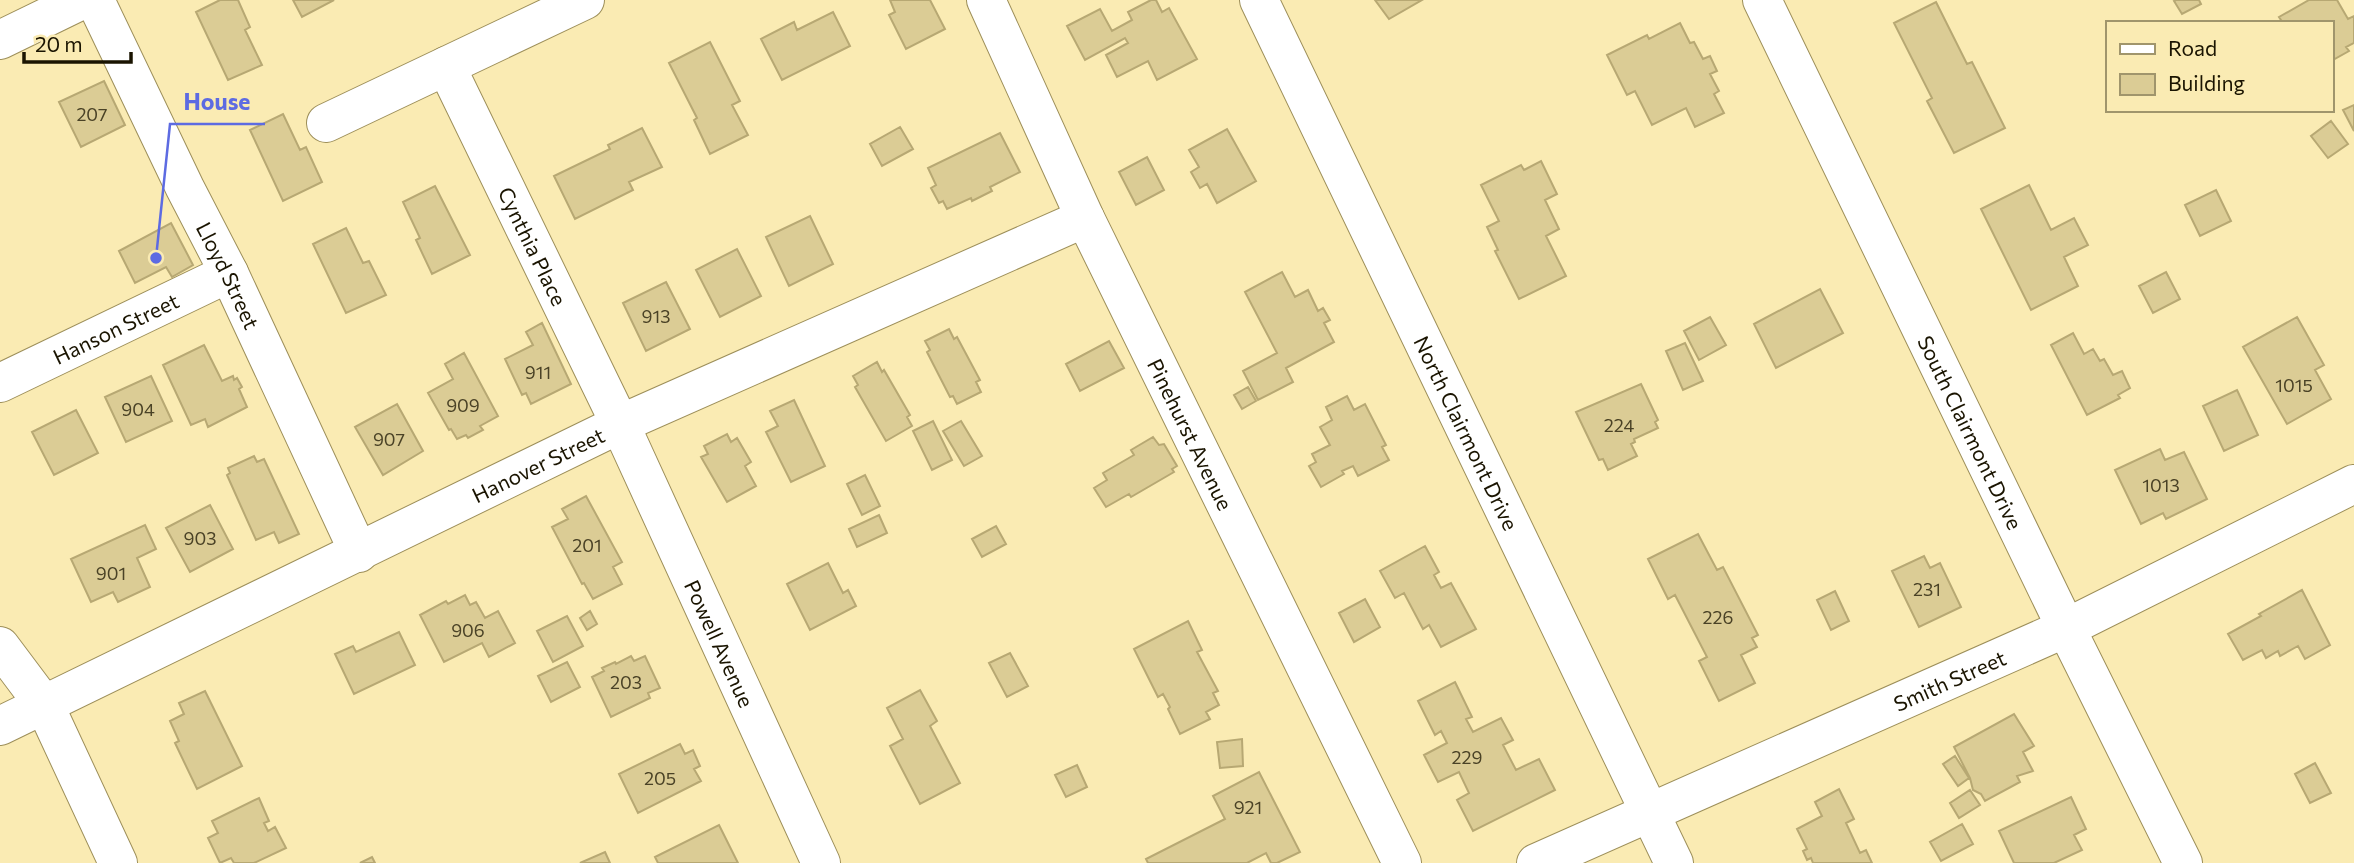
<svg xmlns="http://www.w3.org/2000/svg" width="2354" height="863" viewBox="0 0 2354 863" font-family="Commissioner,sans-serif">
	<rect width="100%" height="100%" fill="#faebb3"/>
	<!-- building -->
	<path fill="#dbcc95" stroke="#b7a873" stroke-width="2" d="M220,0H238L250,27L245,30L262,65L228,80L196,12Z
		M293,0H334L302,17Z
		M890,0H930L945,29L906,49L889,15L895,12Z
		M1151,0H1156L1162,12L1169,8L1197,59L1157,80L1148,61L1117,77L1106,55L1128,43L1125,38L1085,60L1067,26L1100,9L1112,31L1132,20L1128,12Z
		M1375,0H1422L1389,19Z
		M2176,0H2199L2201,4L2182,14L2174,1Z
		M2309,0H2337L2348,19L2354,16V43L2346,47L2349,51L2331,61V23H2283L2279,17Z
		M1936,2L1967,64L1972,62L2005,128L1954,153L1927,101L1932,98L1894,23Z
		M833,12L850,46L782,80L761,39L794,22L797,30Z
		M1680,23L1690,43L1694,42L1703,59L1710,56L1717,71L1710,74L1719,91L1714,94L1724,113L1695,127L1686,108L1652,125L1635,91L1627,95L1607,55L1647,35L1649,39Z
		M710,42L740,101L732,105L748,135L710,154L694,120L697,118L669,63Z
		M104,81L125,125L81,147L59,102Z
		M2354,105V131L2343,110Z
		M283,114L300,150L306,147L322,182L283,201L250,130Z
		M2331,121L2348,144L2328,158L2311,136Z
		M900,127L913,149L882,166L870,144Z
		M642,128L662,167L629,182L633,190L575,219L554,176L610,149L608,145Z
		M1227,129L1256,181L1217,203L1207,184L1200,188L1191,172L1199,167L1189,150Z
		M1000,133L1020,172L990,187L992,191L972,201L971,198L947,209L943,201L939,203L931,188L936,185L928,168Z
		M1147,157L1164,190L1136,205L1119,172Z
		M1541,161L1557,194L1545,200L1559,229L1546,236L1566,276L1519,299L1495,251L1498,250L1487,227L1499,221L1481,185L1521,165L1524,170Z
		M2029,185L2051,230L2074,218L2088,245L2064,257L2078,286L2031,310L1981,209Z
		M435,186L470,255L432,274L416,240L420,238L403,202Z
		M2216,190L2231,221L2200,236L2185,205Z
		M810,216L833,264L789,286L766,237Z
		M171,223L193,265L172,277L166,267L135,283L119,251Z
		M346,228L363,263L369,261L386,295L346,313L313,244Z
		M737,249L761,296L720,317L696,270Z
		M1282,272L1295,297L1308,290L1318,311L1323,308L1330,320L1324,323L1334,342L1286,368L1293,382L1258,400L1243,371L1277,353L1245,292Z
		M2166,272L2180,299L2153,313L2139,286Z
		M666,282L690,329L646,351L623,303Z
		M1820,289L1843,333L1776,368L1754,324Z
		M1710,317L1726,345L1699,360L1684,331Z
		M2297,317L2324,365L2315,370L2331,399L2287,424L2243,347Z
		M542,323L571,384L531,404L526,393L522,395L505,359L533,345L526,332Z
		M949,329L954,339L957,337L980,380L976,382L981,392L957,404L953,396L950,397L927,352L930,350L925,341Z
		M2073,333L2084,354L2093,349L2100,361L2104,359L2113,375L2122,371L2130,388L2118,395L2120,398L2087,415L2051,345Z
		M1109,341L1124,368L1080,391L1066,364Z
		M1685,343L1703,381L1683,390L1666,351Z
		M204,345L222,381L233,376L234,380L237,378L242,387L239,389L247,407L208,427L205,419L191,425L163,365Z
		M464,353L498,416L480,426L483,430L468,438L466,435L457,439L451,429L449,430L428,393L453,379L445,364Z
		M877,362L882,372L884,370L910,415L907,417L912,426L886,441L855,387L858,385L853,376Z
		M151,376L172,421L126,442L105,397Z
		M1641,384L1658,420L1655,422L1658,428L1634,439L1635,442L1631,444L1637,456L1608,470L1603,459L1599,460L1576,412Z
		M1248,387L1256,401L1242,409L1234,395Z
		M2237,390L2258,435L2224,451L2203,406Z
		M1347,396L1354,410L1365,404L1386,445L1382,447L1389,460L1358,476L1353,466L1342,471L1344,474L1321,487L1309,466L1316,462L1312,454L1330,445L1320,427L1332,420L1326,407Z
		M794,400L825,466L791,482L766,432L778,426L770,411Z
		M397,404L423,451L383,475L355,427Z
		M76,410L98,453L54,475L32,432Z
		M933,421L952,460L932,470L913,431Z
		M961,421L982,456L964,466L943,431Z
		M727,434L731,442L737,438L751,462L745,466L756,486L727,502L701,457L708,454L704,446Z
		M1153,437L1159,445L1164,444L1177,466L1172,469L1174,472L1131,497L1129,494L1106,507L1094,488L1107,480L1103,473L1134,455L1131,450Z
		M2160,449L2165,460L2184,452L2207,499L2166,519L2163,513L2141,524L2115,470Z
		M254,456L257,462L264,459L299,534L279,543L274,532L256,540L227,475L230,473L228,468Z
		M865,475L880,506L862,515L847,484Z
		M586,496L622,562L613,567L622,584L593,599L584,583L582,584L552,527L568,519L562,509Z
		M210,505L233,549L190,572L166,528Z
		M879,515L887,533L857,547L849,529Z
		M145,525L156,549L137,558L150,587L118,602L113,592L91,602L71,559Z
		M996,526L1006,544L982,557L972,539Z
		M1698,534L1717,570L1723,567L1758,635L1752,638L1757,647L1741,655L1755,683L1719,701L1699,661L1707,657L1675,595L1668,599L1648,559Z
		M1425,546L1439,572L1434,575L1441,588L1451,583L1476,629L1441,647L1429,625L1423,629L1404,593L1395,598L1380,571Z
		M1924,556L1930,568L1940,563L1961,607L1919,627L1892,571Z
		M828,563L843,593L848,590L856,606L810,630L787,584Z
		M2302,590L2330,645L2305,659L2298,646L2280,656L2278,651L2266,658L2262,650L2243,660L2228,634L2261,616L2259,614Z
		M1835,591L1849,621L1831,630L1817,600Z
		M465,595L470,605L476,602L485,618L498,611L515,643L489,657L482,643L444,662L420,615L446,601L448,604Z
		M1365,599L1380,627L1354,642L1339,613Z
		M590,611L597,624L587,630L580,618Z
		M567,616L583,646L553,662L537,631Z
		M1188,621L1202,650L1197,652L1218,691L1213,693L1219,705L1206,712L1210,719L1180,734L1168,709L1170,707L1163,694L1158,697L1134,649Z
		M399,632L415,665L354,694L335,654L353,646L356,652Z
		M1010,653L1028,686L1007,697L989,663Z
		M631,656L634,661L645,656L660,688L648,693L650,698L611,717L592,677L604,671L602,668L615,662L616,664Z
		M567,662L580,687L551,702L538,676Z
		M1455,682L1472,717L1466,719L1473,732L1501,718L1513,740L1503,745L1516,770L1539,759L1555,790L1473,831L1457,800L1469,793L1459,772L1438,782L1424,755L1447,743L1441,731L1435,735L1418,701Z
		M920,690L937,721L930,726L960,783L920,804L890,746L903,739L887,708Z
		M205,691L242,766L197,789L175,743L179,741L170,721L184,714L179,703Z
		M2014,714L2034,746L2023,752L2033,771L2017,776L2020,782L1985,801L1981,794L1973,790L1970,778L1954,747Z
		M1242,739L1243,766L1220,768L1217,742Z
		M680,744L685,754L693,750L700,766L694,769L701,781L638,813L619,774Z
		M1955,756L1969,778L1958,786L1943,764Z
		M2315,763L2331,793L2310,803L2295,774Z
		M1077,765L1087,787L1066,797L1055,775Z
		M1259,772L1300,852L1277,863H1271L1266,853L1247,863H1148L1146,859L1225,819L1213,796Z
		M1839,789L1854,819L1846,823L1860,853L1866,850L1872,863H1813L1811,858L1807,860L1803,851L1807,849L1797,829L1822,816L1815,802Z
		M1970,790L1980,805L1959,818L1950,803Z
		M2071,797L2086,829L2074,835L2082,850L2054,863H2014L1999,831Z
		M259,798L269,821L264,823L268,831L275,827L286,848L254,863H234L231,858L220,863L208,838L218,833L212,821Z
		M1962,824L1973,844L1941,861L1930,842Z
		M719,825L738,863H658L655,857Z
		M605,852L610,863H580Z
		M372,857L375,863H360Z"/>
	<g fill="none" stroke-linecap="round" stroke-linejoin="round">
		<defs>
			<g id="minor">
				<path id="s1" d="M95,0L185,188L229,273L359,553"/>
				<path id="s2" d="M986,0L1085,218L1402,863"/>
				<path id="s3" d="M1259,0L1674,863"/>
				<path id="s4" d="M1762,0L2066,628L2183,863"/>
				<path d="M0,40L82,0"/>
				<path id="s5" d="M446,66L620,424L821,863"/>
				<path d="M326,123L585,0"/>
				<path id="s6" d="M0,383L229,273"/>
				<path d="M0,646L45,706L118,863"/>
				<path id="s7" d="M0,726L620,424L1085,218"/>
				<path id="s8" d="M1536,863L2066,628L2354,484"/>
			</g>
		</defs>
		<!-- minor casing -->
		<use href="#minor" stroke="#9d8f5a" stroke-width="40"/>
		<!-- minor -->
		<use href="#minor" stroke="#fff" stroke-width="38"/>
	</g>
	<g text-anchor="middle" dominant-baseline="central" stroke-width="6" stroke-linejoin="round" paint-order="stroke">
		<!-- number labels -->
		<g font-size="18" fill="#4a4226">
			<text x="92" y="114">207</text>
			<text x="656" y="316">913</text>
			<text x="538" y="372">911</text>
			<text x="2294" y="385">1015</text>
			<text x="463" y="405">909</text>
			<text x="138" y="409">904</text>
			<text x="1619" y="425">224</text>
			<text x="389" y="439">907</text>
			<text x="2161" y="485">1013</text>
			<text x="200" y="538">903</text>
			<text x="587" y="545">201</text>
			<text x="111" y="573">901</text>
			<text x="1927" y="589">231</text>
			<text x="1718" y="617">226</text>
			<text x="468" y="630">906</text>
			<text x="626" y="682">203</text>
			<text x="1467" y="757">229</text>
			<text x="660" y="778">205</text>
			<text x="1248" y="807">921</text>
		</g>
		<!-- street labels -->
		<g font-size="21" fill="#1a1401" stroke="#faebb3">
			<text stroke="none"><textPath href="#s5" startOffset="200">Cynthia Place</textPath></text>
			<text stroke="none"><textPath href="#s1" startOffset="306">Lloyd Street</textPath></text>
			<text stroke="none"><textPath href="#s6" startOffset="128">Hanson Street</textPath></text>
			<text stroke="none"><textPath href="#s3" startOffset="480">North Clairmont Drive</textPath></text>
			<text stroke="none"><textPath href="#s4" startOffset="480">South Clairmont Drive</textPath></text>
			<text stroke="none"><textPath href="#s2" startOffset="480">Pinehurst Avenue</textPath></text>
			<text stroke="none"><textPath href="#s7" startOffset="598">Hanover Street</textPath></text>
			<text stroke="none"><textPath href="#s5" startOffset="639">Powell Avenue</textPath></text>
			<text stroke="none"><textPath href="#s8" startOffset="452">Smith Street</textPath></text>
		</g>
	</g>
	<!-- callouts -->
	<path fill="none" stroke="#5d6be2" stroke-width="2.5" d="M156 258L170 124H265"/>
	<circle fill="#5d6be2" stroke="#faebb3" stroke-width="2.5" cx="156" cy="258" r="7"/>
	<g font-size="23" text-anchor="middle" font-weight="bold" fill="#5d6be2" stroke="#faebb3" stroke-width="6" stroke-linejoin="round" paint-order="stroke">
		<text x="217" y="110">House</text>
	</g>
	<!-- legend -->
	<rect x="2106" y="21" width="228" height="91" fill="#faebb3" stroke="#a0956c" stroke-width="2"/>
	<rect x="2120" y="44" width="35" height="10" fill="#ffffff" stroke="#a0956c" stroke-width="2"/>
	<text x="2168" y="56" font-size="21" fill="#1a1401">Road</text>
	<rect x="2120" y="74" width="35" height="21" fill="#dbcc95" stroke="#a0956c" stroke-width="2"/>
	<text x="2168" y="91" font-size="21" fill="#1a1401">Building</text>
	<!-- scale -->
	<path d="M24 52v10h107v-10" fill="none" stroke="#1a1401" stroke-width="3.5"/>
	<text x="35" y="52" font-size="21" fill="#1a1401" stroke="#faebb3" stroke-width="5" paint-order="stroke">20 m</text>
</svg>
